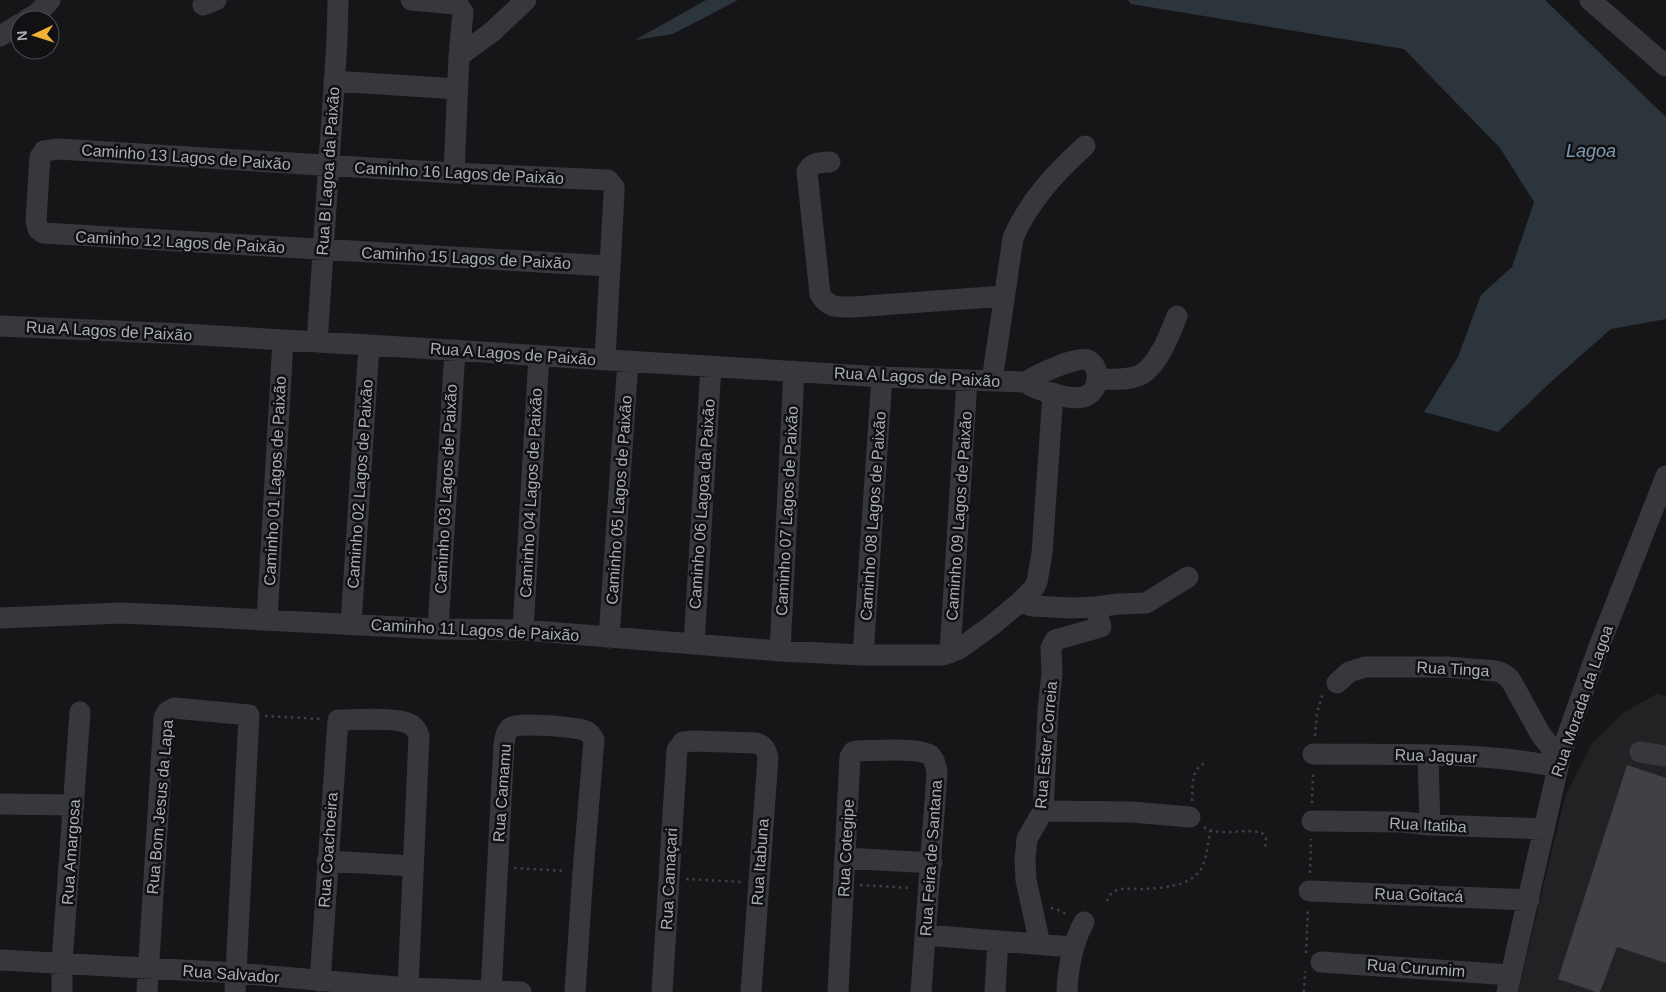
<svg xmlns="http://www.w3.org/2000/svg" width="1666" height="992" viewBox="0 0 1666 992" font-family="Helvetica,sans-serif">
	<rect width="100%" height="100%" fill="#161618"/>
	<!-- built -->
	<path fill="#222225" d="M1658,693L1666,696V992H1518L1565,796L1593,742L1623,713Z"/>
	<!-- water -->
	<path fill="#2c353c" d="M706,0H738L673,34L635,40Z
		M1128,0H1545L1666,117V319L1611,329L1553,380L1498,432L1424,412L1458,357L1481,295L1512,267L1534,202L1500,148L1404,49L1131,4Z"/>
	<!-- building -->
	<path fill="#404145" d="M1627,765L1666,778V963L1617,947L1600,992H1596L1558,979Z"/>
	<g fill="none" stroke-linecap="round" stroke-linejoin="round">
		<!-- path -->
		<path stroke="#3d3f44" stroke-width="2.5" stroke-dasharray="2.5 4" stroke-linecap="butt" d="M265,716L322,719
			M1315,736L1317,713L1323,693
			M1192,801C1193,787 1190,768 1206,763
			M1312,803L1313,771
			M1204,827C1220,838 1244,827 1262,833L1266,839L1265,851
			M514,868L566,871
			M1310,873L1311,839
			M686,879L742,882
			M860,885L912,888
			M1107,901C1109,896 1112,891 1117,890C1126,887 1136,890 1144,889C1163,888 1191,886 1201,869C1207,858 1208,843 1210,831
			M1051,908L1056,909L1069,915
			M1306,953L1308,909
			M1304,992L1305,971"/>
		<!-- minor -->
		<path stroke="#37383d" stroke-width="21" d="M411,0L455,4L459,6L463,12L459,56L454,173
			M1590,0L1666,66
			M203,5L216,0
			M26,20L37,14L50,0
			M0,36L20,24
			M459,56L492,32L526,0
			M334,81L457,89
			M830,162C819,163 811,162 807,172L820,294C828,308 837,307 853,307L1004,296
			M0,326L183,334L369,345L882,377L1026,382C1034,389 1044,391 1054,394C1064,396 1078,401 1088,395C1100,388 1101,365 1087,360C1076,356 1036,375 1026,382
			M317,343L337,41L338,0
			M605,359L614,193V187L608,180L454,173L58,149L44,151L40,157L36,221L38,229L43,233L609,266
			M1097,379C1110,379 1128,381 1140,375C1158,366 1170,334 1177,316
			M992,381L1013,238C1029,201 1056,172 1085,146
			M1020,602L1032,606L1072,608L1095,607L1119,604L1146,603L1188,577
			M0,618L123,613L189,616L438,629L523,630L780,651L863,655H943L959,649L991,626L1020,602L1033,589L1037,582L1042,553L1053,393
			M267,620L283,341
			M351,624L369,345
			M438,629L455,350
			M523,630L539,356
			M609,638L628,361
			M694,643L711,366
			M780,651L794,371
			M950,653L967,380
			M863,655L882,377
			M1337,683L1349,672L1365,667H1447L1496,671L1502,673L1510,679L1541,735L1550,746L1561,754
			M1640,752L1666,756
			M1313,754C1394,755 1478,751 1558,767
			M1428,756L1430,825
			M0,804L74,805
			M1043,811L1132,812L1190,817
			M1312,821L1403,822L1430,825L1544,829
			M845,858L932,863
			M327,861L413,866
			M1309,891L1529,900
			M926,935L1072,947
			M1040,944L1026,880L1025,860L1027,839L1043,811L1048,710L1052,673L1051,648L1055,640L1101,627L1095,607
			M0,960L236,973L408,988L521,992
			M1321,962L1511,975
			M320,981L338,720C354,720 401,716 413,726C416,729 418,732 419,736L408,988
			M62,992V963L80,712
			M147,992L164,718L167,712L174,708L249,715L235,992
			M491,992L504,744C505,738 506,730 512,727C520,722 577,727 586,731C590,733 592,736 594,740L583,872L575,992
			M662,992L677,750L683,742L694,741L756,743C764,745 766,750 768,757L751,992
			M838,992L850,757L853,752L856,751C872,751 917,747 930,755C935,760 936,766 937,773L921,992
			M995,992L998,941
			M1067,992C1068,967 1072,944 1084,922
			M1507,992L1561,754L1598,649L1666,476"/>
	</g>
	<g text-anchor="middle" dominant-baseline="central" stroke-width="5" stroke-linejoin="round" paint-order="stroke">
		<!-- street labels -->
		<g font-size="16" fill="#a8adb8" stroke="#111113">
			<text transform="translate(186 157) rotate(4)">Caminho 13 Lagos de Paixão</text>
			<text transform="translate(328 171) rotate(-86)">Rua B Lagoa da Paixão</text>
			<text transform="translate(459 173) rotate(3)">Caminho 16 Lagos de Paixão</text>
			<text transform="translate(180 242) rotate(3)">Caminho 12 Lagos de Paixão</text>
			<text transform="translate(466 258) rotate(3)">Caminho 15 Lagos de Paixão</text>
			<text transform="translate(109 331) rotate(3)">Rua A Lagos de Paixão</text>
			<text transform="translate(513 354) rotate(4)">Rua A Lagos de Paixão</text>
			<text transform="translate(917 377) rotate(3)">Rua A Lagos de Paixão</text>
			<text transform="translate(275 481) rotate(-87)">Caminho 01 Lagos de Paixão</text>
			<text transform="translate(360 484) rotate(-86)">Caminho 02 Lagos de Paixão</text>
			<text transform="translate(446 489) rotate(-87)">Caminho 03 Lagos de Paixão</text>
			<text transform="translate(531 493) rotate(-87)">Caminho 04 Lagos de Paixão</text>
			<text transform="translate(619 500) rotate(-86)">Caminho 05 Lagos de Paixão</text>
			<text transform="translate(702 504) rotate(-86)">Caminho 06 Lagoa da Paixão</text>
			<text transform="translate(787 511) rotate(-87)">Caminho 07 Lagos de Paixão</text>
			<text transform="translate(873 516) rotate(-86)">Caminho 08 Lagos de Paixão</text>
			<text transform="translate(959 516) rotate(-86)">Caminho 09 Lagos de Paixão</text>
			<text transform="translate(475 630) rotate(3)">Caminho 11 Lagos de Paixão</text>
			<text transform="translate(1453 669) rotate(3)">Rua Tinga</text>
			<text transform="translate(1582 701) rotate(-71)">Rua Morada da Lagoa</text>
			<text transform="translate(1046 745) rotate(-85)">Rua Ester Correia</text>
			<text transform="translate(1436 756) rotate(2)">Rua Jaguar</text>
			<text transform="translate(502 793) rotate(-86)">Rua Camamu</text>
			<text transform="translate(160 807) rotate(-85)">Rua Bom Jesus da Lapa</text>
			<text transform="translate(1428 825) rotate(3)">Rua Itatiba</text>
			<text transform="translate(846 848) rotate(-87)">Rua Cotegipe</text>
			<text transform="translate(328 850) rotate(-86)">Rua Coachoeira</text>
			<text transform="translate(71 852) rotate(-86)">Rua Amargosa</text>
			<text transform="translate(931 858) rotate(-86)">Rua Feira de Santana</text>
			<text transform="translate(760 862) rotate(-86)">Rua Itabuna</text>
			<text transform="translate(669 879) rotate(-87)">Rua Camaçari</text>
			<text transform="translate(1419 895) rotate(2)">Rua Goitacá</text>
			<text transform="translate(1416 968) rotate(4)">Rua Curumim</text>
			<text transform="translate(231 974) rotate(4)">Rua Salvador</text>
		</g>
		<!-- water labels -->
		<g font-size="18" font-style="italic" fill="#7f9bb3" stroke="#111113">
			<text x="1591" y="151">Lagoa</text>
		</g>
	</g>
	<!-- north arrow -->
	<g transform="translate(35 35) rotate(266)"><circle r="24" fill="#111113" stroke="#4d4f55"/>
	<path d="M0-4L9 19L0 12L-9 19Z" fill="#f2b134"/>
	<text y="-8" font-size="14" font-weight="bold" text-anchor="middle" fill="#a8adb8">N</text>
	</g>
</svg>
